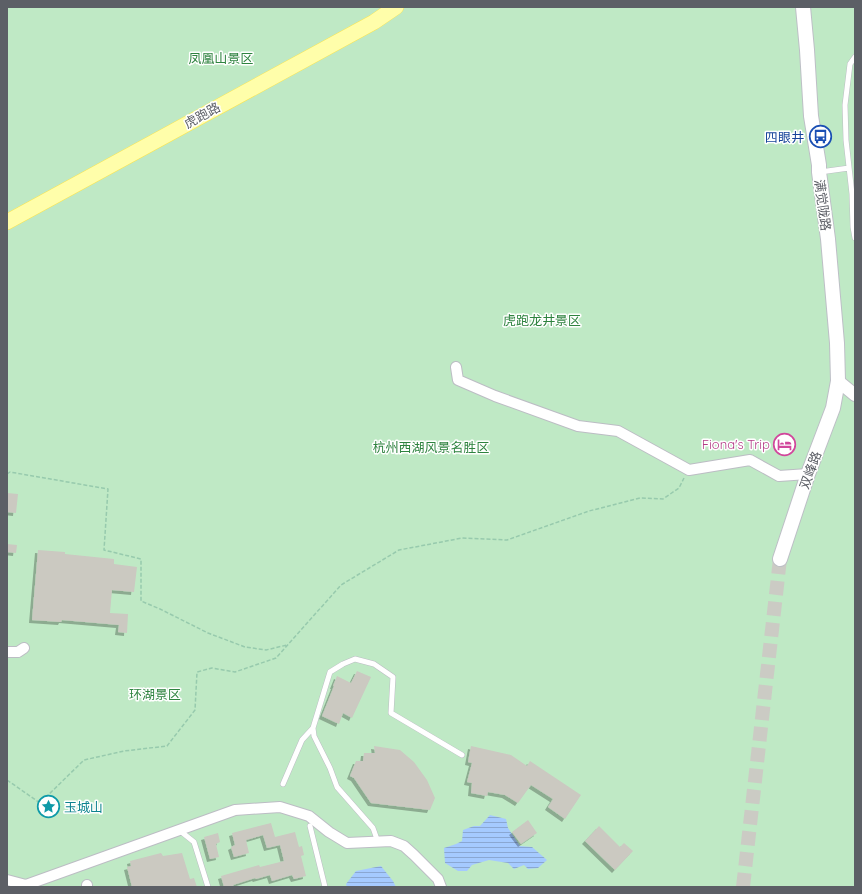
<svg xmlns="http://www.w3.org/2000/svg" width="862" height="894" viewBox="0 0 862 894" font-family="Quicksand,'Noto Sans SC',sans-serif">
	<defs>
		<pattern id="water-rules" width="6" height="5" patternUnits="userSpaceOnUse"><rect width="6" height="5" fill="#a5caff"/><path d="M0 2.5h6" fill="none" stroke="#8aa7d2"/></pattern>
		<filter id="shadow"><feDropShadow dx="-3" dy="3" stdDeviation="0" flood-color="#0004"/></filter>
	</defs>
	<rect width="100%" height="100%" fill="#f0efe4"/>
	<!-- park -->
	<path fill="#bfe9c5" d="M7,7H855V887H7Z"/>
	<!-- water -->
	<path fill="url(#water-rules)" d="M490,815L506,819L508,828L520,846L532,847L547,860L538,868L528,869L524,865L514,869L508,863L489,860L472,865L467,871H458L445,863L444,848L456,844L462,841L463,830L474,826H480Z
		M381,866L393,881L396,887H347L346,884L356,871Z"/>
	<!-- building -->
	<path fill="#cbc9c1" filter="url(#shadow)" d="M7,493L18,494L16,513L7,512Z
		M7,544L17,545L16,553L7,552Z
		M38,550L65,552V554L114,559V564L137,567L134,592L112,590L110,613L128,614L127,633L118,632L119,625L62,620L61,622L32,620Z
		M357,671L371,677L352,718L343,713L339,724L322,716L334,686H333L337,676L351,683Z
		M374,746L400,750L414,762L427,780L435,798L430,810L371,803L354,778L350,776L356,761H363L364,753H375Z
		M471,746L511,755L527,766L530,761L581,795L565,819L548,807L553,799L531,785L518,803L505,795L488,792L487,796L471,793L472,783L467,782L472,763L468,762Z
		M528,820L537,833L521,844L512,832Z
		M271,823L275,837L295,832L299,847L302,846L304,855L301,856L306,876L294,879L292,875L272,881L270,875L256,879L255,878L233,885L234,887H224L221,876L259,865L260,867L284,861L280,845L267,848L263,835L246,840L249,853L234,857L231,847L235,845L232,833Z
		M599,826L620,847L624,843L633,851L615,870L585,841Z
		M218,833L220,842L216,844L219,857L210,859L204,837Z
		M161,853L163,856L182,853L190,879L194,878L197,887H132L127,867L131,866L130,861Z"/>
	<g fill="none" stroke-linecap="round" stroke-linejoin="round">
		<!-- secondary-tunnel -->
		<path stroke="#cbcbc4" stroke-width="14" stroke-dasharray="14 7" stroke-linecap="butt" d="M743,887L780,559"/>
		<defs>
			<path id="service" d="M855,57L850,64L845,105L846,140L852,194L853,227L855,238
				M820,172L849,168
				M283,784L302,740L313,728
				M310,826L325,887
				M179,830L194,842L208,887
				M378,842L373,828L337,787L330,768L314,736L313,728L330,672L343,664L355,659L374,664L393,677L391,713L462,755"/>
			<path id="minor" d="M456,367L458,380L495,396L578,426L618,431L689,470L750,460L779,476L808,474
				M7,652H18L24,648
				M7,880L26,885L235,810L280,807L309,816L329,832L347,843L391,841L404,846L414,855L438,879L441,887
				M87,885V887"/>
			<path id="tertiary" d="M838,381L855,395"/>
			<path id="secondary" d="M780,559L808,474L833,408L838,381L837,343L828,239L819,172V165L811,116L807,50L803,7"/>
			<path id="primary" d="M7,222L374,22L396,7"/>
		</defs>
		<!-- service casing -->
		<use href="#service" stroke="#bcbdc4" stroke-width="6"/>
		<!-- minor casing -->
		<use href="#minor" stroke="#bcbdc4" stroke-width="12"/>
		<!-- tertiary casing -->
		<use href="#tertiary" stroke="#bcbdc4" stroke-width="14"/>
		<!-- secondary casing -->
		<use href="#secondary" stroke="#bdbfc6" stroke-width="16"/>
		<!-- primary casing -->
		<use href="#primary" stroke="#fce651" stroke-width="16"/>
		<!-- path -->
		<path stroke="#97caad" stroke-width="1.5" stroke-dasharray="4 2" stroke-linecap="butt" d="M7,474L10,472L108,489L104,550L141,559V601L160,609L208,633L245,647L266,650L287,645
			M7,780L40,803L84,760L124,751L167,746L195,710L197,672L212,668L235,672L276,658L341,585L399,550L462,538L507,540L589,511L640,498L663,499L679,488L684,478
			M40,803L44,812"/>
		<!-- service -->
		<use href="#service" stroke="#fff" stroke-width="5"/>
		<!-- minor -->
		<use href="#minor" stroke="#fff" stroke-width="10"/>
		<!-- tertiary -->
		<use href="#tertiary" stroke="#fff" stroke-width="12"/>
		<!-- secondary -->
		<use href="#secondary" stroke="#fff" stroke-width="14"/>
		<!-- primary -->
		<use href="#primary" stroke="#fffeaa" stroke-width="15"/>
	</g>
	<!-- icons -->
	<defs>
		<symbol id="bus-ring" viewBox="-11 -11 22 22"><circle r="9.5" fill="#fff" stroke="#1a4fb4" stroke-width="1.5"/><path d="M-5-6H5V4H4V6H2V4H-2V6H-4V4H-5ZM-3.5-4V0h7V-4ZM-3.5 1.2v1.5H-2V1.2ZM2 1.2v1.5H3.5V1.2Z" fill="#1a4fb4"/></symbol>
		<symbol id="hotel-ring" viewBox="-11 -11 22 22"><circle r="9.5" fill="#fff" stroke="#d1479c" stroke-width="1.5"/><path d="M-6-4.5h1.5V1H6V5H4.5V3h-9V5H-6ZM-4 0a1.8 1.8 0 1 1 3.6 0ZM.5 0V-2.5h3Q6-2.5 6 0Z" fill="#d1479c"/></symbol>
		<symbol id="sight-ring" viewBox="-11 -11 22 22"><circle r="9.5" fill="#fff" stroke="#0f9aa8" stroke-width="1.5"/><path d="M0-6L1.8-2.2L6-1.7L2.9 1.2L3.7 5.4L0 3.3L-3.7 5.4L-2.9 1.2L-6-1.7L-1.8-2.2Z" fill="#0f9aa8"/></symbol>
	</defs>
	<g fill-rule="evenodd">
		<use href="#bus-ring" x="808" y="124" width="25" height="25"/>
		<use href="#hotel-ring" x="772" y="432" width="25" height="25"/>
		<use href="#sight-ring" x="36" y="794" width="25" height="25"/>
	</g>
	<g text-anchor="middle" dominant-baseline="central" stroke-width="3" stroke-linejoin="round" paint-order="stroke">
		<!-- park labels -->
		<g font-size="13" fill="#2e833f" stroke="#fff">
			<text x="221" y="58">凤凰山景区</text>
			<text x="542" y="320">虎跑龙井景区</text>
			<text x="431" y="447">杭州西湖风景名胜区</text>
			<text x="155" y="694">环湖景区</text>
		</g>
		<!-- street labels -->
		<g font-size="13" fill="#5c5f66" stroke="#fff">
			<text transform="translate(202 115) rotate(-29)">虎跑路</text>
			<text transform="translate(823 205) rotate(82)">满觉陇路</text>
			<text transform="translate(810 470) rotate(-70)">双峰路</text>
		</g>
		<!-- transit labels -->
		<g font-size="13" fill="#164399" stroke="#fff" text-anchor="end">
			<text x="804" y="137">四眼井</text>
		</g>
		<!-- hotel labels -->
		<g font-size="13" fill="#b23c85" stroke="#fff" text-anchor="end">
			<text x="770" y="444">Fiona's Trip</text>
		</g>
		<!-- culture labels -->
		<g font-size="13" fill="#0d838f" stroke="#fff" text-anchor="start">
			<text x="64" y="807">玉城山</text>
		</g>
	</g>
	<!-- border -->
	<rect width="862" height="894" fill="none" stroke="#5c5f66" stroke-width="16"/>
</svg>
